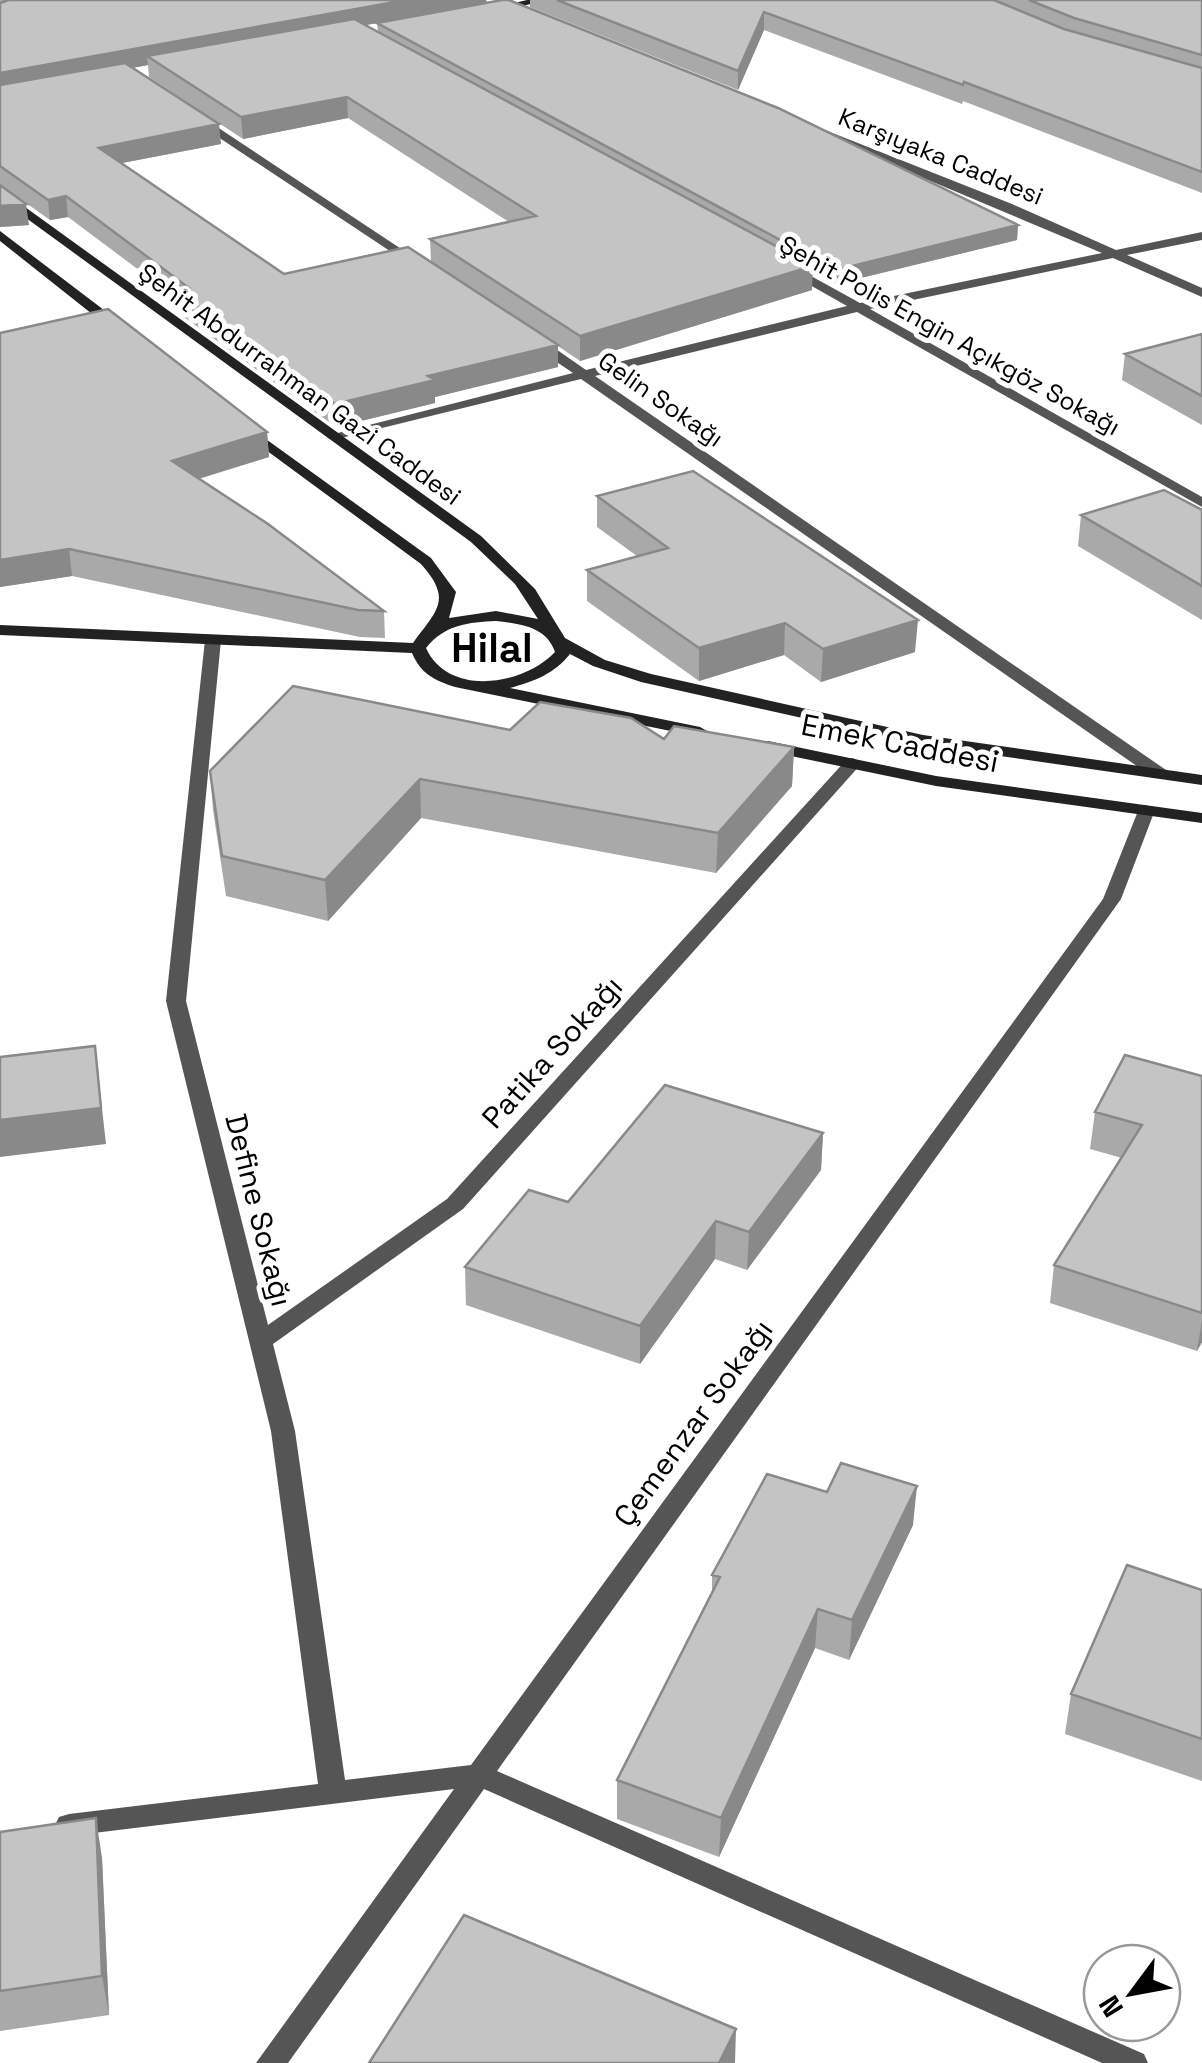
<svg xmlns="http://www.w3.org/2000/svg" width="1202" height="2063" viewBox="0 0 1202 2063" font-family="'Space Grotesk',sans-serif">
	<rect width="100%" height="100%" fill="#fff"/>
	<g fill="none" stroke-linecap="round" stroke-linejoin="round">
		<!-- street -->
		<path fill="#555" fill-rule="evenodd" d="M201,118L205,119L424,264L414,267L197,123L195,121Z
			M825,130L1012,204L1116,250L1202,232V240L1127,255L1202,288V297L1113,258L870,309L1202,497V507L857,312L595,376L1166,770L1169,774L1166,778H1154L581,379L333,440L326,436L573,373L530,344V338H540L586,370L847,306L787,272L785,269L791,265L860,303L1102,253L821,135V131Z
			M213,635L221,640L186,1001L268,1325L447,1199L847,759L853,758L862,763L463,1209L273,1344L295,1431L345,1780L471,1765L1103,899L1140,806L1146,805L1155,810L1121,899L497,1771L1144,2054L1148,2063H1102L484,1789L288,2063H256L454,1789L69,1836L59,1833L55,1825L59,1817L69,1814L318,1784L271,1431L166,1001L205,640Z"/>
		<!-- secondary -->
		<path fill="#222" fill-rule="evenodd" d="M527,0H549L494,12L489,9Z
			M0,189L481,536L535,589L565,638L605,660L651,674L923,735L1202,775V785L923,745L641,682L593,666L570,654C554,674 535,681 510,688L700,727L709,732L700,737L455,687C434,680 421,674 412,653L0,635V625L413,643C437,610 453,600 421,564L244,434V428L249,427L431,558L456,592L449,618L496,611L538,619L515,584L471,542L0,199ZM496,621C520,624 546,626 555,652C523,686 448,697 426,648C444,625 469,622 496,621Z
			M0,231L121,323V329H111L0,241Z
			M768,741L936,776L1202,813V823L936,786L762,750L759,746L762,742Z"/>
	</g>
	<!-- wall -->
	<path fill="#a9a9a9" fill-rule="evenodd" d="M0,0H486L487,3L1018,225L1017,240L836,284L812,272V290L580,361L558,346V367L435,397V403L336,427L184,317L183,303L68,217L50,220L2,186L29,225L0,227ZM377,23L378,32L366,25ZM148,65L149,77L243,139L348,118L509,222L430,239L431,262L284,274L122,163L221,144L133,68Z
		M530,0H1202V193L963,101L962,104L764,30L738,90L530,7Z
		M1202,334V425L1122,380L1125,354Z
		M267,432L269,457L199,479L384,611L385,638L360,637L72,576L0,587Z
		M597,496L915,652L821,682L784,655L699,681L587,601V570L637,556L597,527Z
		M1202,510V620L1078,546L1081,515Z
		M510,730L794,747L792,786L716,873L421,818L328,921L226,896L213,810L210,771Z
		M1202,1076V1342L1197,1351L1050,1303L1054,1265L1122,1158L1090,1149L1095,1112Z
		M823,1133L821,1170L747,1270L715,1259L640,1364L466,1305L465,1267L568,1202Z
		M913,1525L849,1660L815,1648L719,1857L617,1819V1780L712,1594V1575Z
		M1202,1590V1781L1065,1734L1071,1694Z
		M0,1832L102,1858L109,2015L0,2031Z"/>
	<!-- shaded-wall -->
	<path fill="#898989" d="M406,0H486L487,3L158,63L147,56L148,65L0,92V73Z
		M764,12V30L738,90V71Z
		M347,97L348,118L243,139L241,117Z
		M219,124L221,144L101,167L99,148Z
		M66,196L68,217L50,220L48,200Z
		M26,204L29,225L0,227V206Z
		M1018,225L1017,240L836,284V270Z
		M813,266L812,290L580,361V336Z
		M558,345V367L435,397V403L336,427L335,404L428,376Z
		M267,432L269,457L174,486L172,461Z
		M69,549L72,576L0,587V560Z
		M918,620L915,652L821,682L823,649Z
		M785,623L784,655L699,681V648Z
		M794,747L792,786L716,873L718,833Z
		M420,779L421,818L328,921L325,880Z
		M95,1046L106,1144L0,1157V1120Z
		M823,1133L821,1170L747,1270L749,1232Z
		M716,1221L715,1259L640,1364V1326Z
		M1202,1320V1342L1197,1351Z
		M917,1486L913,1525L849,1660L852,1620Z
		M818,1609L815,1648L719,1857L721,1818Z
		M96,1818L102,1858L109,2015L102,1976Z
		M736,2029L735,2063H719Z"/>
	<!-- building -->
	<path fill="#c4c4c4" stroke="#898989" stroke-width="2.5" d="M3,0H406L0,73V3L6,1Z
		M502,0H509L778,108L1018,225L836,270L377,23Z
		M557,0H994L1064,29L1202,68V172L964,82L963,85L764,12L738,71Z
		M1029,0H1202V55L1074,18Z
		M354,19L813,266L580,336L430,239L536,216L347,97L241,117L147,56Z
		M125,63L219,124L99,148L284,274L408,247L558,345L428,376L435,380L335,404L182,296L189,294L183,290L189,288L66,196L48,200L0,166V85Z
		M0,185L26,204L0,206Z
		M108,309L267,432L172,461L268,524L384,611L358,610L69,549L0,560V333Z
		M1202,334V396L1125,354Z
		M693,471L918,620L823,649L785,623L699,648L587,570L668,548L597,496Z
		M1164,490L1202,510V586L1081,515Z
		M293,686L510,730L540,702L631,718L664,739L674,726L794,747L718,833L420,779L325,880L222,856L210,771Z
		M95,1046L101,1108L0,1120V1057Z
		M1125,1055L1202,1076V1313L1054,1265L1142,1125L1095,1112Z
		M665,1085L823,1133L749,1232L716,1221L640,1326L465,1267L529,1190L568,1202Z
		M841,1463L917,1486L852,1620L818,1609L721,1818L617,1780L720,1577L712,1575L767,1474L827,1492Z
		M1127,1565L1202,1590V1739L1071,1694Z
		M96,1818L102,1976L0,1991V1832Z
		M464,1915L736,2029L719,2063H369Z"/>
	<g text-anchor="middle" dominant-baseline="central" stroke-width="10" stroke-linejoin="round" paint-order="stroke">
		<!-- far-street labels -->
		<g font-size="25" fill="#000" stroke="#fff">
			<text transform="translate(941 156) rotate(22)">Karşıyaka Caddesi</text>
			<text transform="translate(950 335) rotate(29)">Şehit Polis Engin Açıkgöz Sokağı</text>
			<text transform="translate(300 384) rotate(36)">Şehit Abdurrahman Gazi Caddesi</text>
			<text transform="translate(661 399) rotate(35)">Gelin Sokağı</text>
		</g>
		<!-- street labels -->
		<g font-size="30" fill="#000" stroke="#fff">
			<text transform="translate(900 743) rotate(11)">Emek Caddesi</text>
			<text transform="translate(552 1052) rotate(-48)">Patika Sokağı</text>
			<text transform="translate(259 1210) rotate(76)">Define Sokağı</text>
			<text transform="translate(693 1423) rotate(-54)">Çemenzar Sokağı</text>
		</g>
		<!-- district labels -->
		<g font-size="40" font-weight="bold" fill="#000" stroke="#fff">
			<text x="492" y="648">Hilal</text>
		</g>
	</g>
	<!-- north arrow -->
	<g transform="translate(1132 1993) rotate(238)"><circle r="48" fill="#ffffff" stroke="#999999" stroke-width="2.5"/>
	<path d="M0-8L18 38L0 25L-18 38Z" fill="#000000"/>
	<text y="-15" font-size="28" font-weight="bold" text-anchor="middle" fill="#000000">N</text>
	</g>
</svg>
